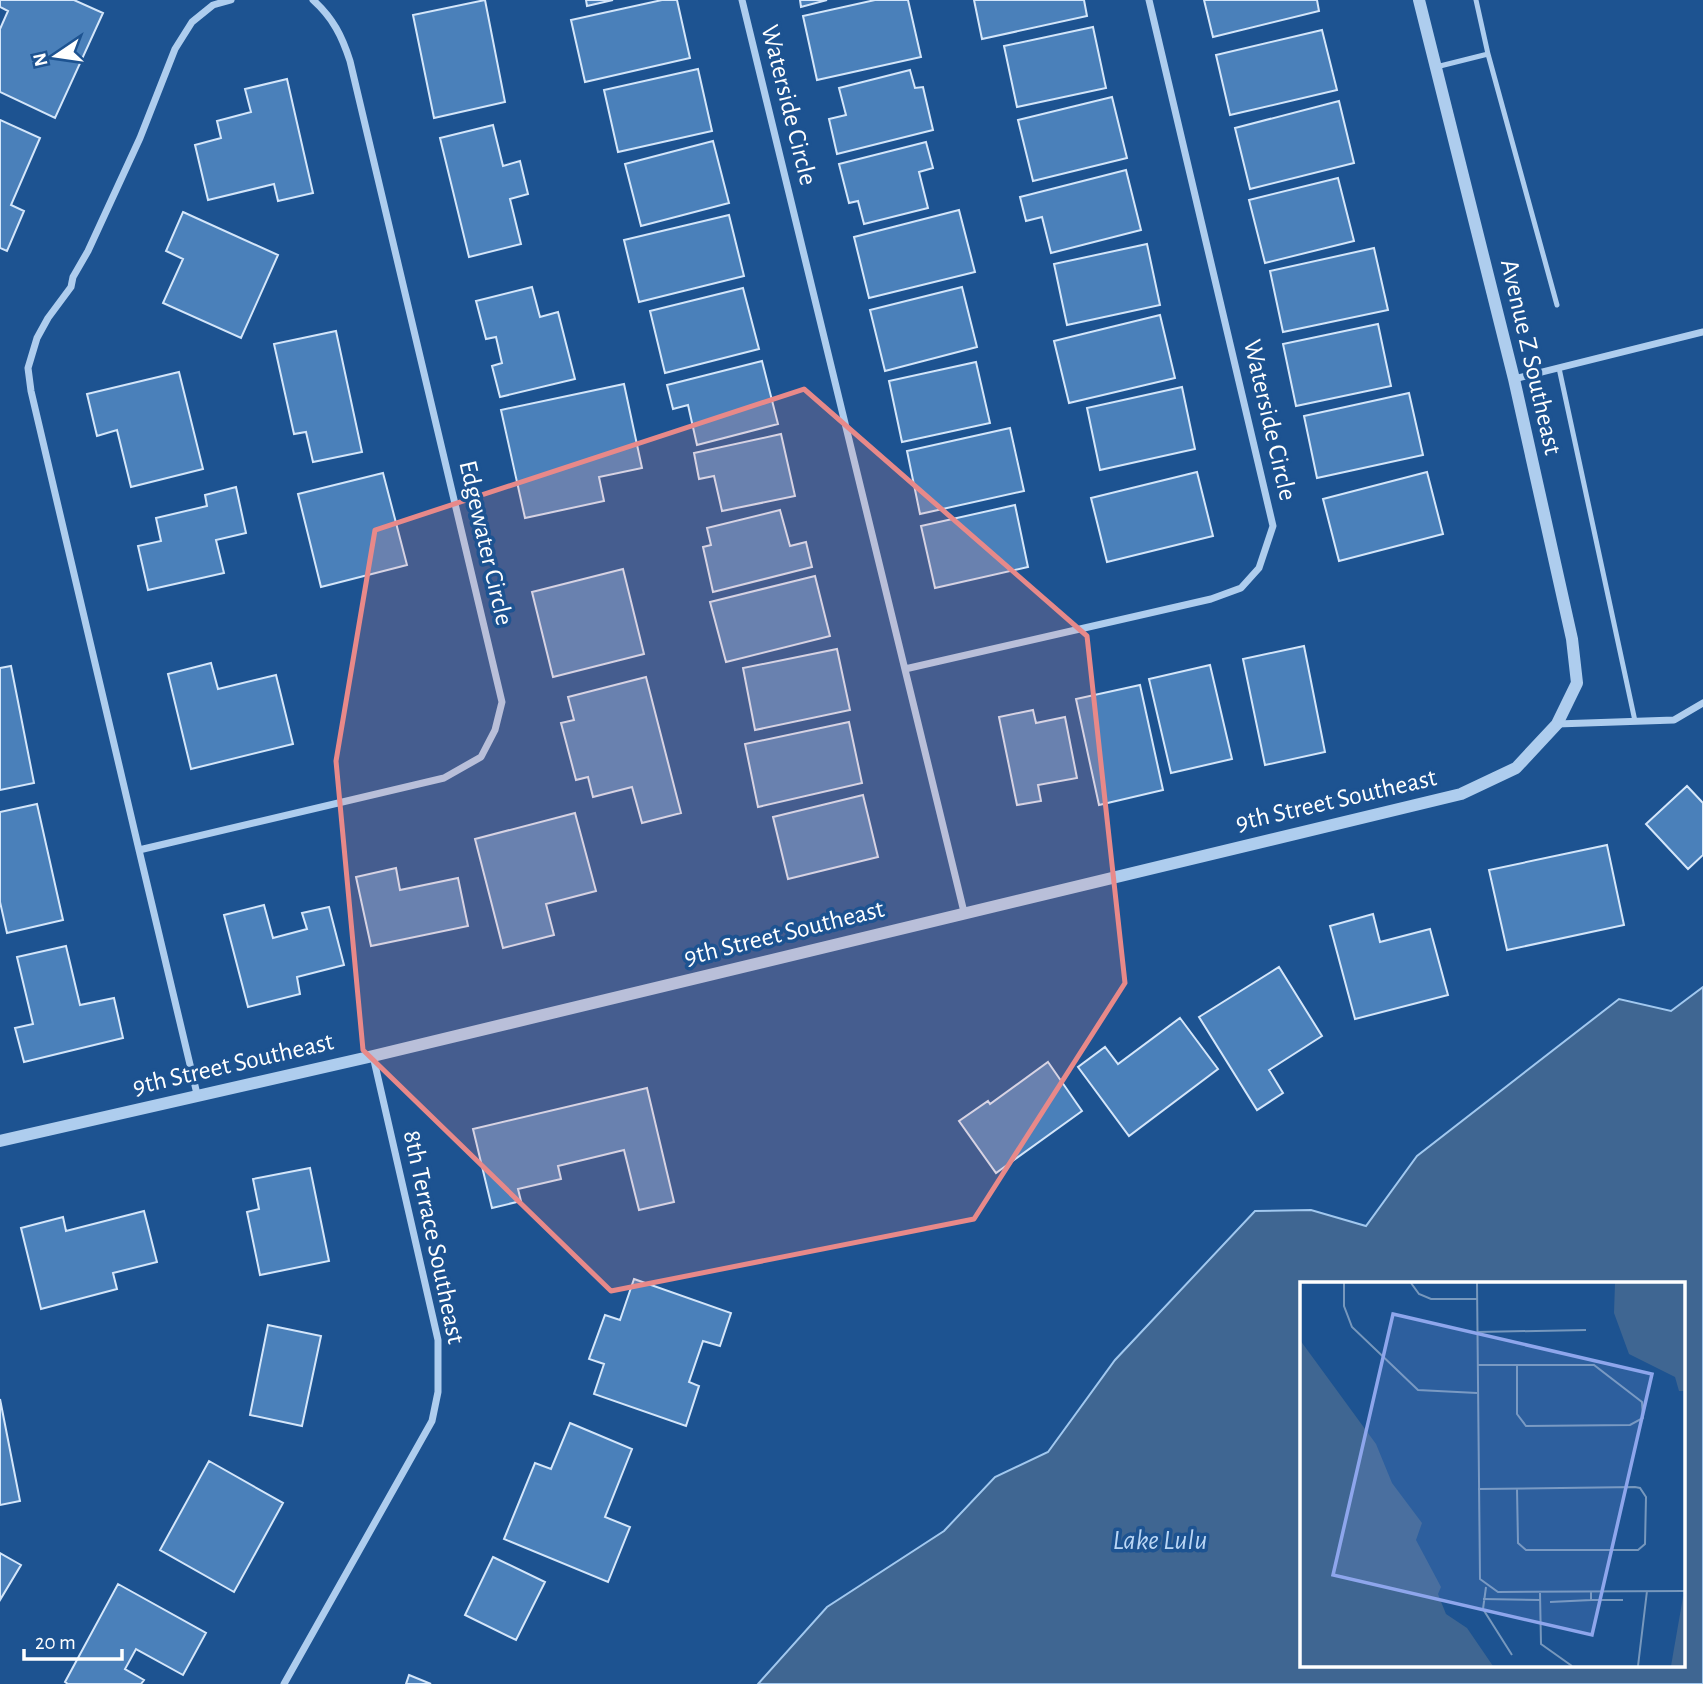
<svg xmlns="http://www.w3.org/2000/svg" width="1703" height="1684" viewBox="0 0 1703 1684" font-family="'Alegreya Sans',sans-serif">
	<rect width="100%" height="100%" fill="#1d5391"/>
	<!-- water -->
	<path fill="#3f6692" stroke="#a1c8ef" stroke-width="2" fill-rule="evenodd" d="M1703,987V1684H758L827,1607L944,1531L995,1477L1048,1452L1115,1360L1255,1211L1311,1210L1366,1226L1417,1156L1619,999L1671,1011ZM1302,1283H1684V1665H1302Z"/>
	<!-- building -->
	<path fill="#4a80ba" stroke="#d4e6fa" stroke-width="2" d="M0,0H74L103,13L55,118L0,92V29L8,11L0,7Z
		M485,0L505,102L434,118L413,15Z
		M586,0H613L587,6Z
		M662,0H677L690,58L585,82L571,20Z
		M800,0H827L801,7Z
		M875,0H908L921,57L817,80L803,16Z
		M974,0H1084L1087,16L982,39Z
		M1204,0H1317L1319,11L1213,37Z
		M1093,27L1106,88L1017,107L1004,46Z
		M1322,30L1337,90L1230,115L1216,55Z
		M698,69L712,131L618,152L604,90Z
		M910,70L915,88L923,87L933,130L837,154L829,119L846,115L839,88Z
		M287,79L313,193L278,201L274,184L208,200L195,145L221,138L217,121L251,112L245,89Z
		M1112,97L1127,158L1033,181L1018,120Z
		M1339,101L1354,163L1250,189L1235,128Z
		M0,120L40,138L11,205L24,211L7,251L0,248Z
		M493,125L503,166L520,161L528,194L510,199L521,244L469,257L440,138Z
		M713,141L729,203L641,226L625,164Z
		M926,142L933,168L919,172L928,208L864,224L858,201L849,203L839,164Z
		M1126,170L1141,230L1051,253L1042,217L1026,221L1020,197Z
		M1338,178L1354,241L1265,263L1249,200Z
		M959,210L975,272L869,298L854,237Z
		M183,212L278,255L241,338L163,303L183,259L166,251Z
		M729,215L744,276L639,302L624,240Z
		M1147,244L1160,305L1067,325L1054,264Z
		M1374,248L1388,310L1283,332L1270,271Z
		M532,287L540,317L558,312L575,379L500,397L492,366L502,363L496,337L486,339L476,301Z
		M962,287L977,347L885,371L870,310Z
		M743,288L759,349L665,373L650,311Z
		M1160,315L1175,378L1069,403L1054,341Z
		M1378,324L1391,386L1296,406L1283,344Z
		M336,331L362,452L313,462L306,432L294,434L274,344Z
		M762,361L778,424L697,445L688,405L673,409L667,385Z
		M976,362L990,423L902,442L889,381Z
		M179,372L203,469L131,487L117,430L97,436L87,394Z
		M624,384L642,468L599,477L604,501L525,518L501,410Z
		M1182,387L1195,449L1100,470L1087,408Z
		M1409,393L1423,455L1317,478L1304,416Z
		M1010,428L1024,491L920,514L907,451Z
		M781,434L795,496L722,511L714,476L699,479L694,453Z
		M1197,472L1213,536L1107,562L1091,498Z
		M1427,472L1443,534L1339,561L1323,499Z
		M383,473L407,565L321,587L298,494Z
		M236,487L246,533L216,540L224,573L148,590L138,546L161,541L156,518L207,506L205,495Z
		M1015,505L1028,567L935,588L921,526Z
		M780,510L790,546L806,542L812,567L713,592L703,547L711,545L707,528Z
		M623,569L644,654L553,677L532,592Z
		M815,576L830,636L726,662L710,602Z
		M1304,646L1325,752L1265,765L1243,659Z
		M837,649L850,710L755,730L743,668Z
		M211,663L218,689L276,675L293,744L191,769L168,674Z
		M1210,665L1232,759L1171,773L1149,679Z
		M11,666L34,783L0,790V668Z
		M646,677L681,813L642,823L632,787L593,797L588,777L576,780L561,723L574,720L568,697Z
		M1140,685L1163,790L1099,805L1076,699Z
		M1033,710L1036,723L1065,717L1077,778L1038,785L1041,801L1017,805L999,717Z
		M849,722L862,783L758,807L745,744Z
		M1687,786L1703,803V855L1688,869L1646,824Z
		M863,795L878,857L788,879L773,817Z
		M37,804L63,920L7,933L0,902V812Z
		M575,813L596,891L546,904L554,935L503,948L475,839Z
		M1607,845L1624,925L1507,950L1489,870Z
		M396,868L400,890L458,878L468,926L371,946L356,877Z
		M264,905L273,938L307,929L302,913L329,907L344,965L297,977L300,994L248,1007L224,915Z
		M1373,914L1380,942L1430,929L1448,995L1355,1019L1330,926Z
		M66,946L80,1005L114,998L123,1038L24,1062L15,1028L33,1024L17,957Z
		M1279,967L1322,1036L1269,1070L1283,1093L1257,1110L1199,1017Z
		M1180,1018L1218,1069L1129,1136L1078,1067L1105,1047L1118,1064Z
		M1048,1062L1082,1111L996,1173L959,1121L988,1101L990,1104Z
		M647,1088L674,1202L639,1210L624,1150L558,1166L561,1179L518,1189L521,1201L492,1208L473,1129Z
		M310,1168L329,1261L260,1275L247,1212L259,1209L253,1179Z
		M144,1211L157,1262L113,1273L117,1289L41,1309L21,1228L63,1217L66,1231Z
		M634,1279L731,1313L720,1346L703,1341L689,1382L699,1386L686,1426L594,1394L604,1364L589,1359L605,1315L620,1320Z
		M268,1325L321,1336L302,1426L250,1415Z
		M0,1399L20,1501L0,1505Z
		M570,1423L632,1449L605,1517L630,1527L608,1582L504,1539L535,1463L551,1469Z
		M209,1461L283,1503L234,1592L160,1550Z
		M0,1553L21,1565L0,1600Z
		M493,1557L545,1582L516,1640L465,1615Z
		M118,1584L206,1633L183,1675L136,1649L125,1669L144,1680L141,1684H68L65,1682Z
		M409,1675L431,1684H406Z"/>
	<g fill="none" stroke-linecap="round" stroke-linejoin="round">
		<!-- service -->
		<path stroke="#aecdee" stroke-width="5" d="M1476,0L1488,54
			M1436,67L1488,54L1557,305
			M1559,368L1635,721"/>
		<!-- minor -->
		<path stroke="#aecdee" stroke-width="7" d="M231,0L213,5L192,22L175,49L140,138L88,251L73,277L71,287L48,318L37,338L28,368L31,391L139,850L444,778L481,757L495,730L502,702L350,61C342,36 333,18 313,0
			M742,0L964,912
			M1514,379L1703,332
			M905,669L1211,599L1241,588L1259,568L1273,526L1149,0
			M1557,724L1674,720L1703,703
			M139,850L197,1094
			M284,1684L432,1421L438,1392V1340L373,1056"/>
		<!-- tertiary -->
		<path stroke="#aecdee" stroke-width="12" d="M0,1141L373,1056L1461,794L1516,768L1557,724L1577,683L1572,639L1514,379L1419,0"/>
	</g>
	<!-- marked area -->
	<path fill="#e88989" fill-opacity="0.2" stroke="#e88989" stroke-width="5" stroke-linejoin="round" d="M804,389L1087,636L1125,983L974,1219L611,1291L363,1050L336,761L375,530Z"/>
	<g text-anchor="middle" dominant-baseline="central" stroke-width="7" stroke-linejoin="round" paint-order="stroke">
		<!-- street labels -->
		<g font-size="26" fill="#fff" stroke="#1d5391">
			<text transform="translate(789 105) rotate(76)">Waterside Circle</text>
			<text transform="translate(1531 357) rotate(77)">Avenue Z Southeast</text>
			<text transform="translate(1270 420) rotate(77)">Waterside Circle</text>
			<text transform="translate(486 543) rotate(77)">Edgewater Circle</text>
			<text transform="translate(1336 800) rotate(-13)">9th Street Southeast</text>
			<text transform="translate(784 933) rotate(-14)">9th Street Southeast</text>
			<text transform="translate(233 1064) rotate(-13)">9th Street Southeast</text>
			<text transform="translate(434 1237) rotate(78)">8th Terrace Southeast</text>
		</g>
		<!-- water labels -->
		<g font-size="28" font-style="italic" fill="#bad6f5" stroke="#1d5391">
			<text x="1160" y="1541">Lake Lulu</text>
		</g>
	</g>
	<!-- overview -->
	<g transform="translate(1300 1282)">
		<rect width="385" height="385" fill="#1d5391"/>
		<path d="M315,1H385V109H379L375,95L329,72L314,31ZM0,58L76,162L92,201L122,241L116,258L141,305L138,312L146,332L167,346L193,384H0ZM385,313V384H371L383,315Z" fill="#3f6692"/>
		<path fill="none" stroke="#7798bd" stroke-width="2" d="M44,1V24L52,45L118,108L177,111M111,1L119,12L131,17H177M177,1L180,297L198,310L385,309M177,50L286,48M177,83H217M217,83H294L342,120L343,136L330,143L226,144L217,132ZM178,207L335,205L340,206L346,215L345,262L338,268H226L218,261L217,207M186,305L183,327L212,373M240,311L241,362L272,384M183,317L240,318M291,318H323M250,320L291,318V310M338,384L347,309"/>
		<path fill="#8ea6ec" fill-opacity="0.15" stroke="#8ea6ec" stroke-width="3.5" d="M93,32L352,92L292,353L33,293Z"/>
		<rect width="385" height="385" fill="none" stroke="#fff" stroke-width="3.5"/>
	</g>
	<!-- north arrow -->
	<g transform="translate(56 56) rotate(257)" stroke="#1d5391" stroke-width="5" paint-order="stroke">
	<path d="M0-5L12 26L0 18L-12 26Z" fill="#ffffff"/>
	<text y="-10" font-size="19" font-weight="bold" text-anchor="middle" fill="#ffffff">N</text>
	</g>
	<!-- scale -->
	<path d="M24 1649v10h98v-10" fill="none" stroke="#ffffff" stroke-width="3.5"/>
	<text x="35" y="1649" font-size="21" fill="#ffffff" stroke="#1d5391" stroke-width="5" paint-order="stroke">20 m</text>
</svg>
